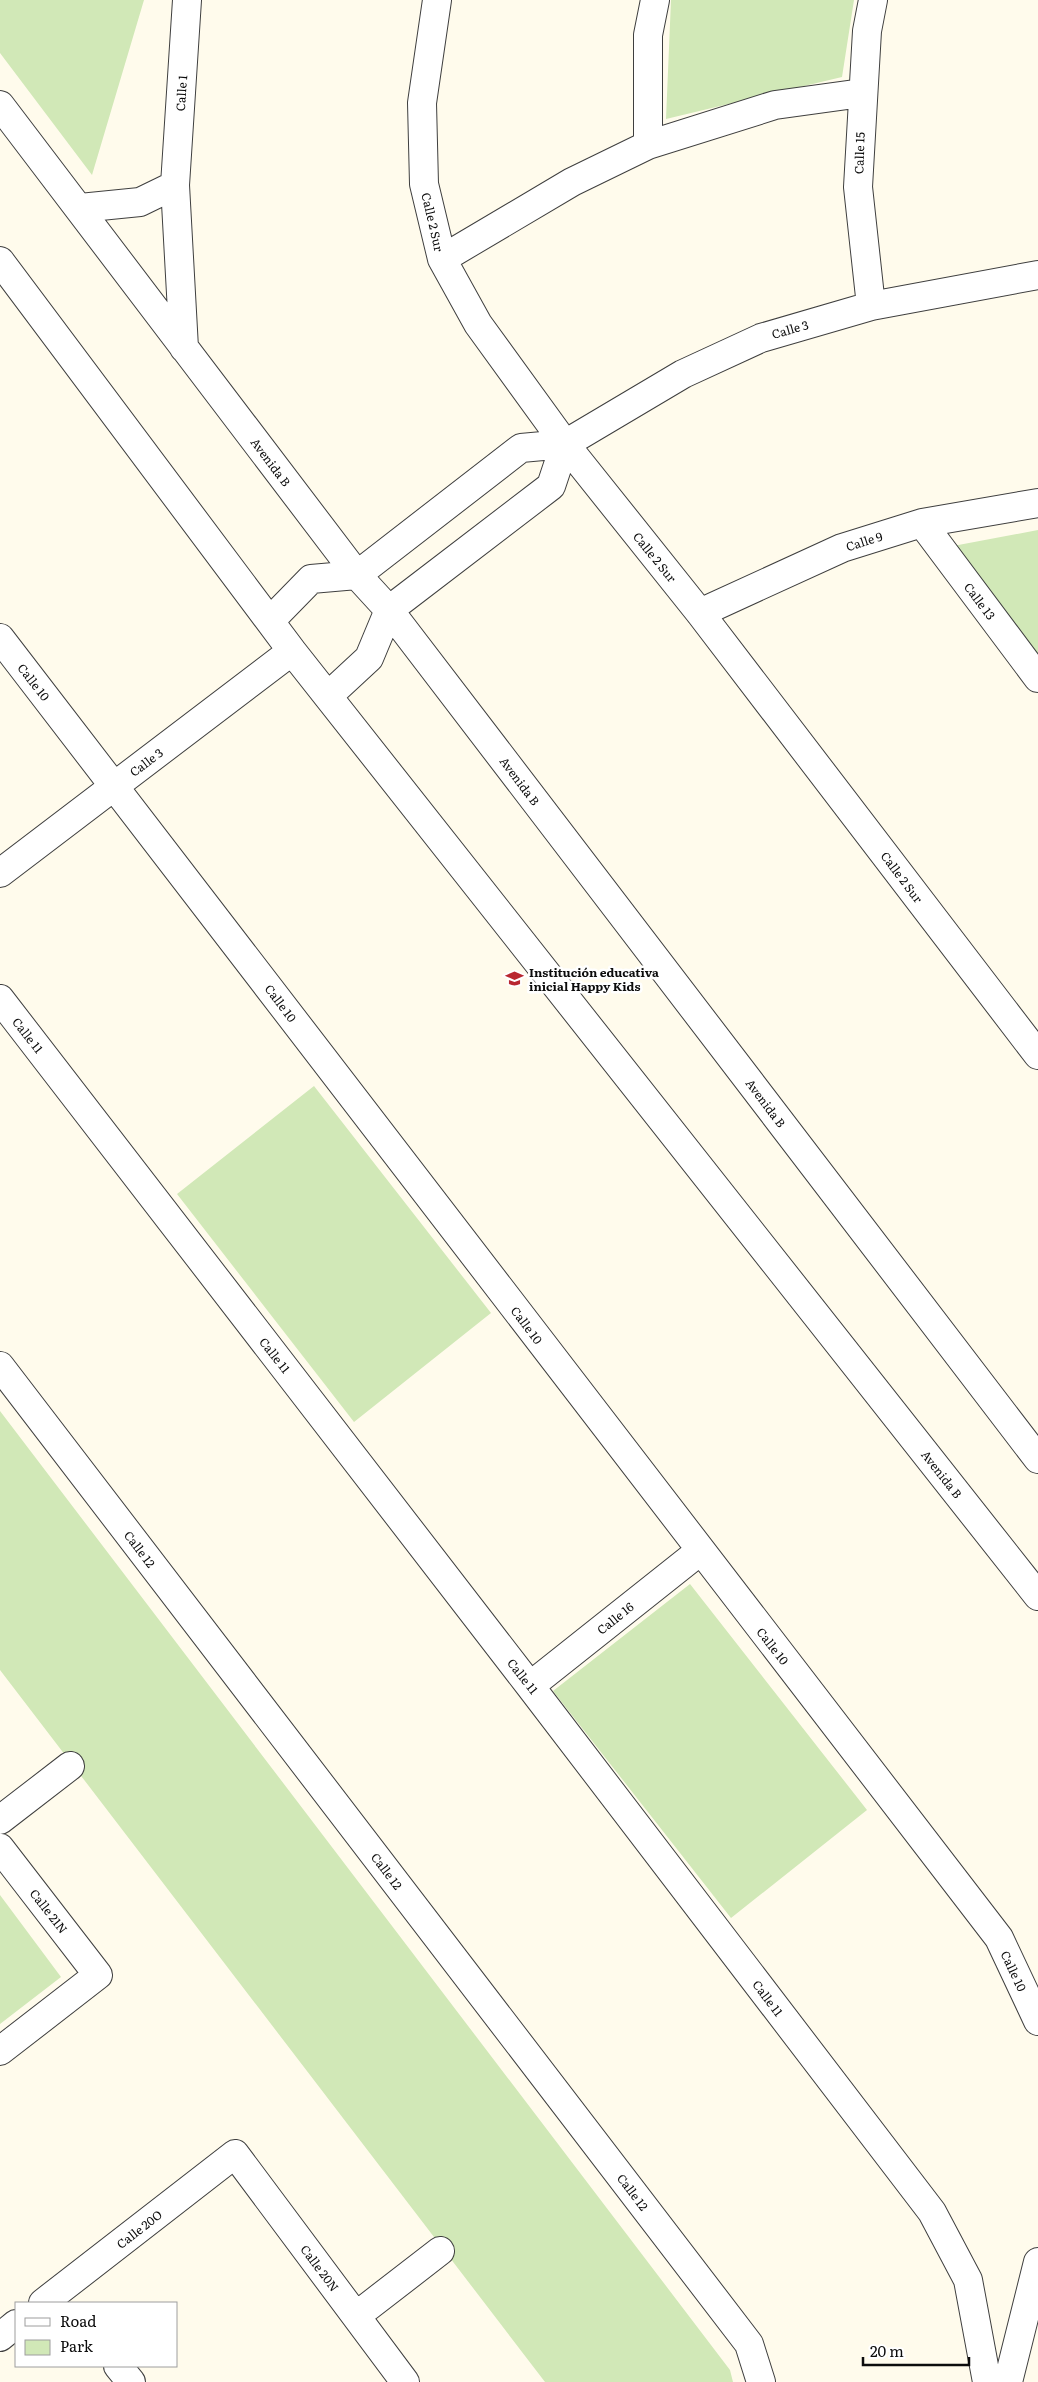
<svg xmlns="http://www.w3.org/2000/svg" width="1038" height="2382" viewBox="0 0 1038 2382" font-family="Literata,serif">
	<rect width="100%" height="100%" fill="#fffbec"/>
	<!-- green -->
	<path fill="#d1e8b7" d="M0,0H144L92,175L0,53Z
		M671,0H854L842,77L666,119Z
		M1038,530V656L953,546Z
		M314,1086L491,1313L354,1422L177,1194Z
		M0,1411L730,2370L733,2382H545L0,1670Z
		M690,1584L867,1810L731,1918L553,1691Z
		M0,1895L61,1977L0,2024Z"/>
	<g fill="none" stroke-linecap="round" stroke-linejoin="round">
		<defs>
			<path id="minor" d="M437,0L422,103L424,184L442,259L478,324L565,444L700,613L1038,1055
				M0,105L357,575L389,610L1038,1459
				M648,145V35L655,0
				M80,208L140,202L175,185
				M442,259L572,182L648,145L775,105L862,93
				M0,261L292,651L1038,1596
				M871,306L858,187L867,31L873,0
				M184,348L175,185L187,0
				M922,523L1038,678
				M700,613L842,548L922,523L1038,503
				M270,621L311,579L357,575L521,448L565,444L683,374L761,338L871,306L1038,275
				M0,638L999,1938L1038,2021
				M328,696L369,658L389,610L551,486L565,444
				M0,873L292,651
				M0,999L530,1686L932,2212L968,2280L987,2382
				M0,1366L749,2344L761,2382
				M530,1686L700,1551
				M0,1820L70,1766
				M0,1848L98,1975L0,2051
				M43,2303L235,2154L405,2382
				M356,2316L440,2251
				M0,2337L16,2324
				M118,2366L131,2382
				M1008,2382L1038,2262"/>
		</defs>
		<!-- minor casing -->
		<use href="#minor" stroke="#3f3f3f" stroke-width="30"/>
		<!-- minor -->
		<use href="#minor" stroke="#fff" stroke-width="28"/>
	</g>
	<!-- icons -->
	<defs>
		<symbol id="school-bare" viewBox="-9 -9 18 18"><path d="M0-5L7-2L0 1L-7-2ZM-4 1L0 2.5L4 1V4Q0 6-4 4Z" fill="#b92730" stroke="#fff" stroke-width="2.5" paint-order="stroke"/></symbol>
	</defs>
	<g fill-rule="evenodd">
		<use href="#school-bare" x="502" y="966" width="25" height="25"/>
	</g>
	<g text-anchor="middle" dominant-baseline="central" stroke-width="5" stroke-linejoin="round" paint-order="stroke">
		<!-- street labels -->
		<g font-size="12" fill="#0c0c0c" stroke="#fff">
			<text transform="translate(181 93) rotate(-86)">Calle 1</text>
			<text transform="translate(859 153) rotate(-88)">Calle 15</text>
			<text transform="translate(433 222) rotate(77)">Calle 2 Sur</text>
			<text transform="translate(790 329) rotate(-16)">Calle 3</text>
			<text transform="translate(271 462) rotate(53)">Avenida B</text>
			<text transform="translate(864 541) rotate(-18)">Calle 9</text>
			<text transform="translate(655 557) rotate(51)">Calle 2 Sur</text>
			<text transform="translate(980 601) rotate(53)">Calle 13</text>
			<text transform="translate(34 682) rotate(52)">Calle 10</text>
			<text transform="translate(146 762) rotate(-37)">Calle 3</text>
			<text transform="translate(520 781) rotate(53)">Avenida B</text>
			<text transform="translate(902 877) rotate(53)">Calle 2 Sur</text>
			<text transform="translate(281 1003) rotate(53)">Calle 10</text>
			<text transform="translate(28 1035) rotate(52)">Calle 11</text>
			<text transform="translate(766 1103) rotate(53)">Avenida B</text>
			<text transform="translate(527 1325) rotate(53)">Calle 10</text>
			<text transform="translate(275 1355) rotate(52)">Calle 11</text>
			<text transform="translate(942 1474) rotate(52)">Avenida B</text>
			<text transform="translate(140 1549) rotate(53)">Calle 12</text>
			<text transform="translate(615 1618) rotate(-39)">Calle 16</text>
			<text transform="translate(773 1646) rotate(52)">Calle 10</text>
			<text transform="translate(523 1676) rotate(52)">Calle 11</text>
			<text transform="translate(387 1871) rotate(53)">Calle 12</text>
			<text transform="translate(49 1911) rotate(52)">Calle 21N</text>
			<text transform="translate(1014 1971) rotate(65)">Calle 10</text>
			<text transform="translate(768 1998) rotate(53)">Calle 11</text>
			<text transform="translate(633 2192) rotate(53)">Calle 12</text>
			<text transform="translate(139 2229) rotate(-38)">Calle 20O</text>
			<text transform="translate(320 2268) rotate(53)">Calle 20N</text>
		</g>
		<!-- poi labels -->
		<g font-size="12" font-weight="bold" fill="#0c0c0c" stroke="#fff" text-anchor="start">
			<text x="529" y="972">Institución educativa<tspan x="529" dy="14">inicial Happy Kids</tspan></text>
		</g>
	</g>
	<!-- legend -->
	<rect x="15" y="2302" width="162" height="65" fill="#ffffff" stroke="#9e9e9e"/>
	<rect x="25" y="2318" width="25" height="8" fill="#ffffff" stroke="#9e9e9e"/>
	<text x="60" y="2327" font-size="15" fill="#0c0c0c">Road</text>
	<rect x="25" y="2340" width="25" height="15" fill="#d1e8b7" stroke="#9e9e9e"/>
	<text x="60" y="2352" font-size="15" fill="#0c0c0c">Park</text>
	<!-- scale -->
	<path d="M863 2357v8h106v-8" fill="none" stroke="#0c0c0c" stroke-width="2.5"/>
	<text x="870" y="2357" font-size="15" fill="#0c0c0c" stroke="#ffffff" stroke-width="4" paint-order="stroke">20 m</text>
</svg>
